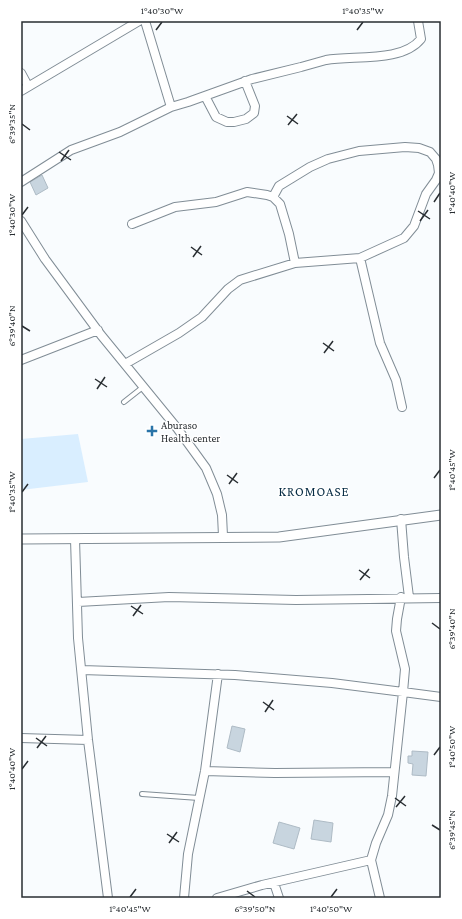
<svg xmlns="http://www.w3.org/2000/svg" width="462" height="919" viewBox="0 0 462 919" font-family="'Crimson Pro',serif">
	<rect width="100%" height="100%" fill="#f9fcfe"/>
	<!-- green -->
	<path fill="#d9eeff" d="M78,434L88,482L21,490V439Z"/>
	<!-- building -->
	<path fill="#c8d5df" stroke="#aebbc5" d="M42,175L48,188L36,195L30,182Z
		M232,726L245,729L240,752L227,748Z
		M412,751L428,752L426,776L412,775L413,764L408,763V756H412Z
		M314,820L333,823L331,842L311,839Z
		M279,822L300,828L294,849L273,843Z"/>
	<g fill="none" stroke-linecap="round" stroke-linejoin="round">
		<defs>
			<path id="service" d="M124,402L143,387
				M142,794L199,798"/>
			<path id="minor" d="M145,21L171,107
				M21,73L28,86
				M21,91L139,21
				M205,96L216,117L227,122H234L246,119L254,113L255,106L245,81
				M21,182L71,150L120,132L171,107L188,102L252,79L301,67L326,60C353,55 402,63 421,39L418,21
				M21,221L45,259L101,335L177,428L206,468L217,494L222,515L223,536
				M132,224L175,207L216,202L247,192L267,195L273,197L280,204L289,234L295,263
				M360,258L380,343L396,380L402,407
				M21,360L98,330
				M125,364L179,333L202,317L228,289L240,280L295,263L360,258L404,238L414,226L426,194L436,180L439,173L438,165L436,159L430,152L419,148L405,147L359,151L328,159L310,167L279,186L273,197
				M401,519L404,557L409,597
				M75,539L78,638L88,740L108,898
				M401,597L397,619L396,631L405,669L403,692L441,697
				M78,602L169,597L296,600L441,598
				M82,670L235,675L332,683L403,692L392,796L388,815L376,843L371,860L380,898
				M21,738L88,740
				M205,771L275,773L394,772
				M274,883L279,898
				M184,898L188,854L205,771L218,674
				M217,898L262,885L371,860"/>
			<path id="tertiary" d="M21,539L279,537L441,515"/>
		</defs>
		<!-- service casing -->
		<use href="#service" stroke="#818d96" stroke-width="6"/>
		<!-- minor casing -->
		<use href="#minor" stroke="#818d96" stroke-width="10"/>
		<!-- tertiary casing -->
		<use href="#tertiary" stroke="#818d96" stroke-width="11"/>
		<!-- service -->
		<use href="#service" stroke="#fff" stroke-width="4"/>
		<!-- minor -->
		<use href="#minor" stroke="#fff" stroke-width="8"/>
		<!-- tertiary -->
		<use href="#tertiary" stroke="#fff" stroke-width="9"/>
	</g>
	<!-- ticks -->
	<path fill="none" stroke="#292e32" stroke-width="1.5" d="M156,30L162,22M357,30L363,22M287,116L298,124M22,124L30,130M288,125L297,114M59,152L71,160M61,161L69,150M434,202L440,193M418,211L430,219M22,215L28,207M420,221L428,210M191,247L202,255M193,257L201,246M22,326L30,331M323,343L334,351M324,353L333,341M95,379L107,387M97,389L105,377M227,475L238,483M434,478L440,470M229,484L237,473M22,492L28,484M359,570L370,578M360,580L369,569M131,606L143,614M133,616L141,605M432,623L440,629M263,702L274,710M265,712L273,700M36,738L47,746M37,748L46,736M434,755L440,747M22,769L28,761M395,798L406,806M396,807L405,796M432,825L440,830M167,834L179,842M169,843L177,832M247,891L255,897M130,897L136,889M331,897L337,889"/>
	<!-- markers -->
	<path fill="#2a74a8" stroke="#fff" stroke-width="1.5" d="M150 425h4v4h4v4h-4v4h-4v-4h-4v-4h4z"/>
	<g text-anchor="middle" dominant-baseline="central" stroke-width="3" stroke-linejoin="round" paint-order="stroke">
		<!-- poi labels -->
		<g font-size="11" fill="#292e32" stroke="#fff" text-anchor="start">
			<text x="161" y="425">Aburaso<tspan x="161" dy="13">Health center</tspan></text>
		</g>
		<!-- quarter labels -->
		<g font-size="13" letter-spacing="1" fill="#082d45" stroke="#fff">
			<text x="314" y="491">KROMOASE</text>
		</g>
	</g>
	<!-- border -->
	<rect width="462" height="919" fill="none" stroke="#ffffff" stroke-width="44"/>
	<rect x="22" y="22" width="418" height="875" fill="none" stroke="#292e32" stroke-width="1.5"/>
	<g font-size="10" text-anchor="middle" fill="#292e32">
		<text x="162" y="14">1°40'30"W</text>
		<text x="363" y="14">1°40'35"W</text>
		<text transform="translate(11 124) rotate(-90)" y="4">6°39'35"N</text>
		<text transform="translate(451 193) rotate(-90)" y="4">1°40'40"W</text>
		<text transform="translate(11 215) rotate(-90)" y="4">1°40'30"W</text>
		<text transform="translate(11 326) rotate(-90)" y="4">6°39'40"N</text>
		<text transform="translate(451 470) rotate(-90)" y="4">1°40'45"W</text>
		<text transform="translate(11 492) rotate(-90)" y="4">1°40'35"W</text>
		<text transform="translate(451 629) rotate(-90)" y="4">6°39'40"N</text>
		<text transform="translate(451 747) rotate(-90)" y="4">1°40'50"W</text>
		<text transform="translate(11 769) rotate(-90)" y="4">1°40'40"W</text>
		<text transform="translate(451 830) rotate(-90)" y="4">6°39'45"N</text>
		<text x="130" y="912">1°40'45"W</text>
		<text x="255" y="912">6°39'50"N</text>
		<text x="331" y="912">1°40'50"W</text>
	</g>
</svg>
